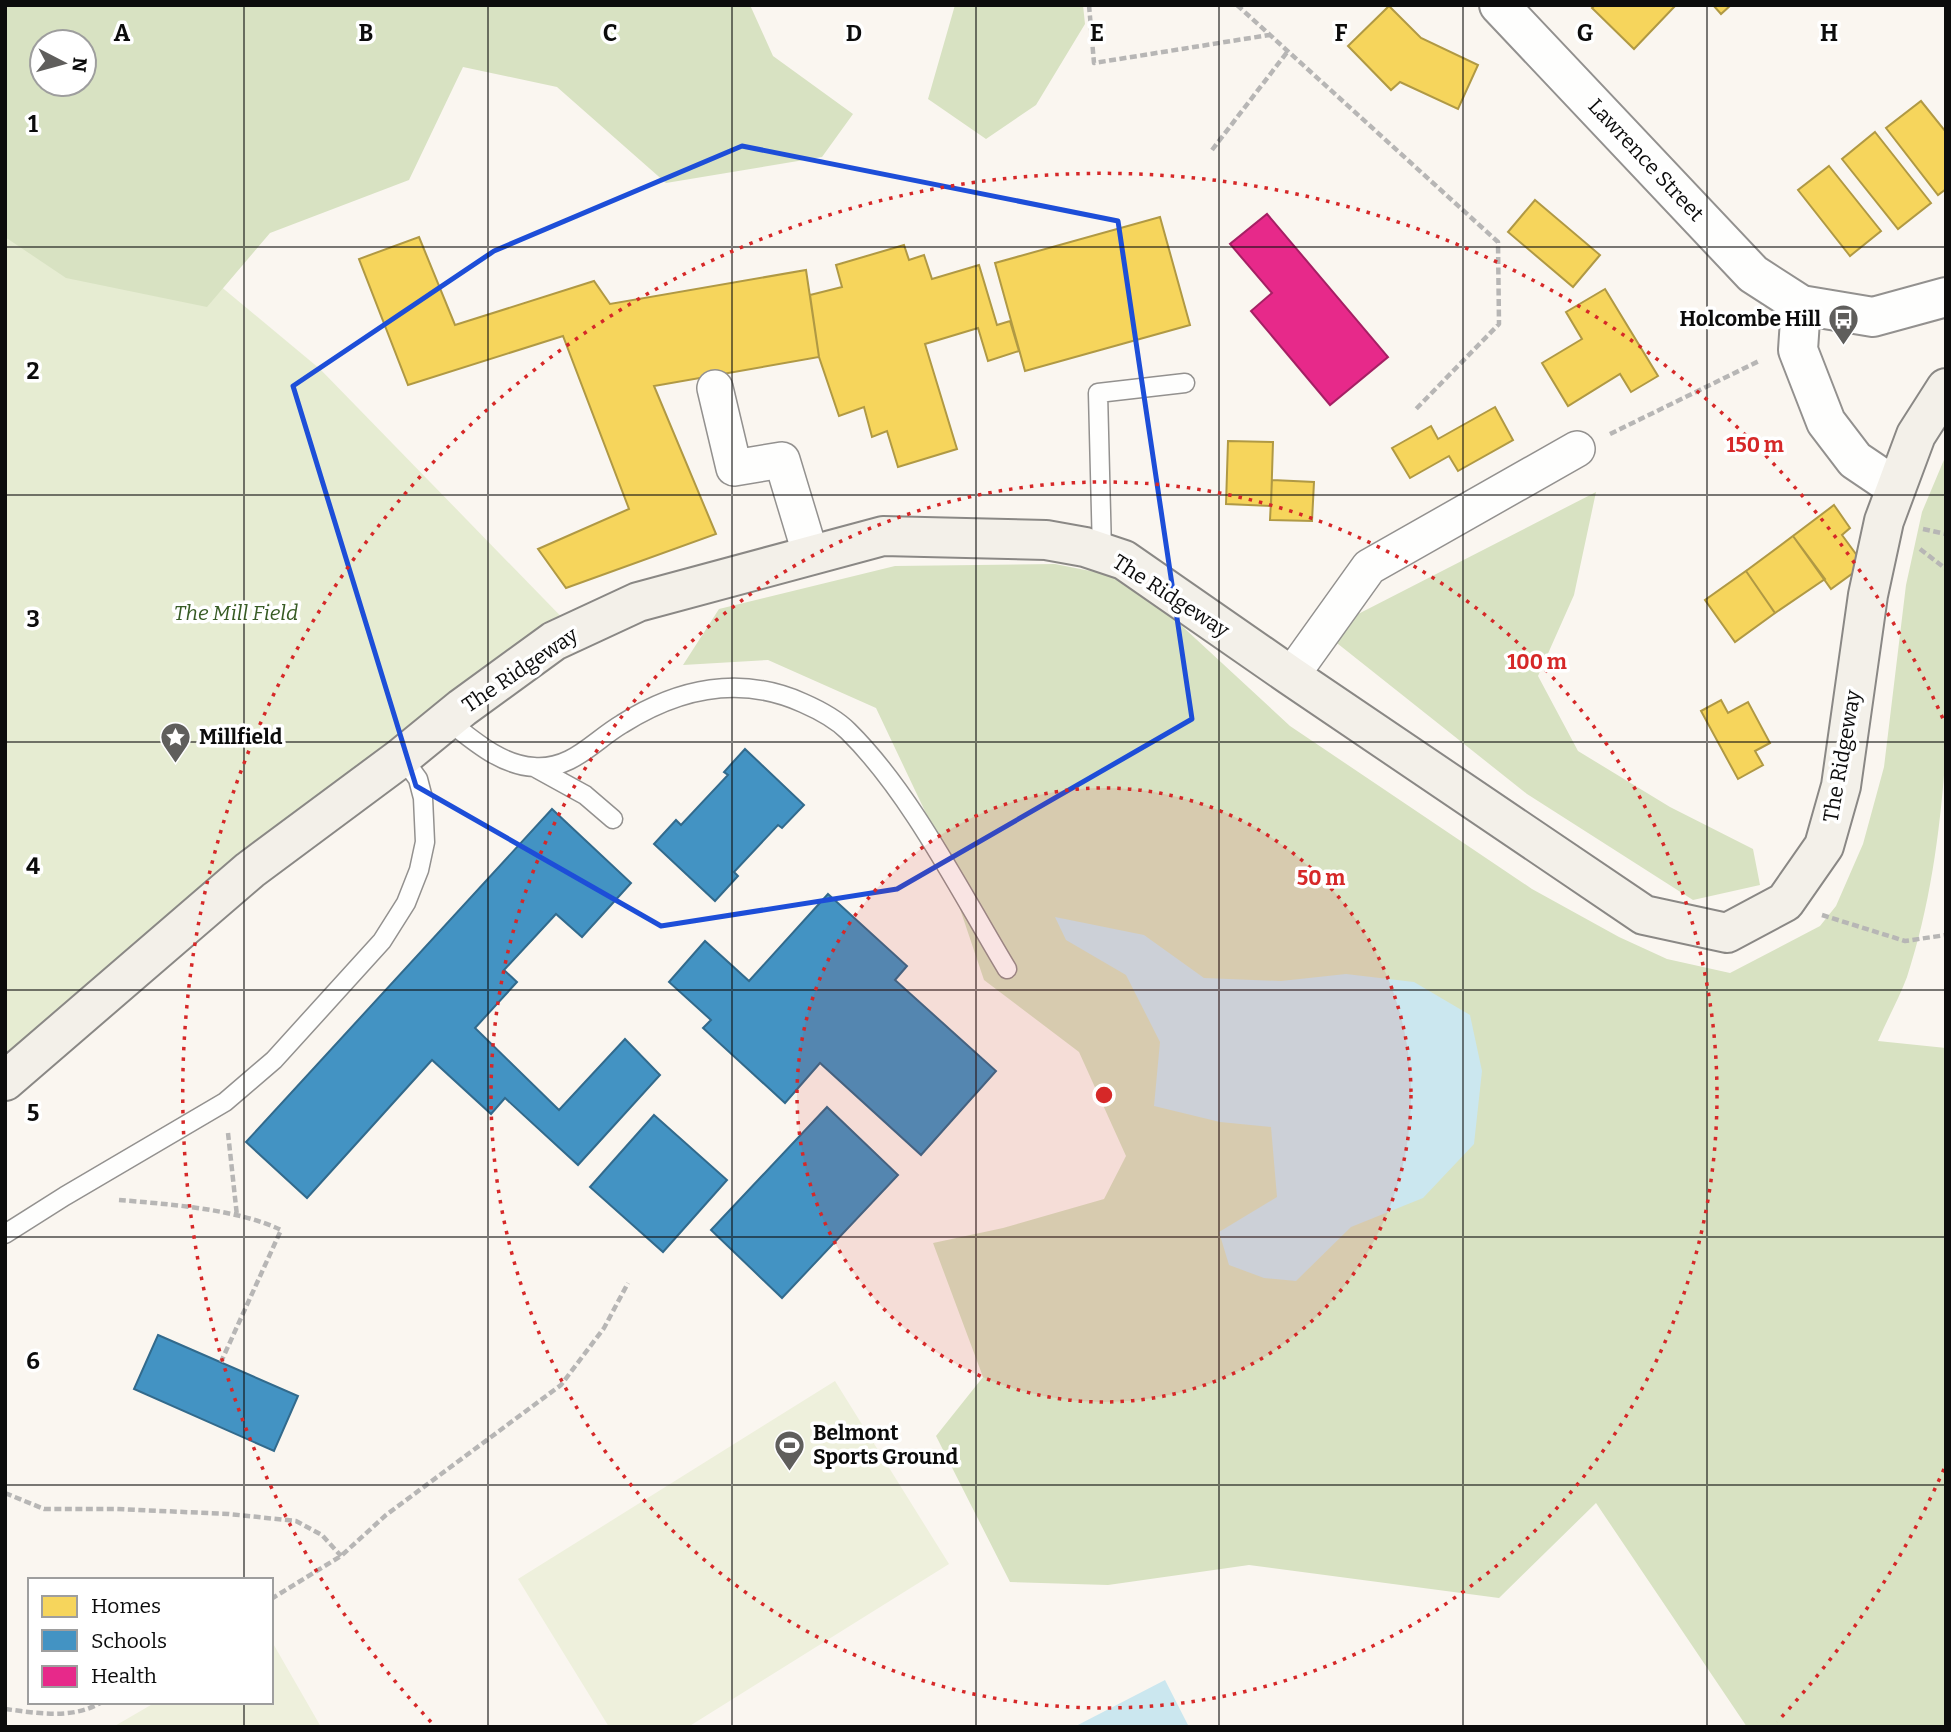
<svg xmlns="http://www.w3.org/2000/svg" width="1951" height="1732" viewBox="0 0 1951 1732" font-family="Bitter,serif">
	<rect width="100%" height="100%" fill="#faf6f0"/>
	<!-- green -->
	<path fill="#e6ecd2" d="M5,107L320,369L579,635L5,1086Z"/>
	<!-- forest -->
	<path fill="#d8e2c2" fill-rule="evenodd" d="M5,5H750L773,56L853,114L822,157L666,183L557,87L463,67L409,180L270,233L207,307L66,278L5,237ZM84,42V84H42V42Z
		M955,5H1083L1085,24L1036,105L986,139L928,99Z
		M1946,455V748C1941,825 1931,904 1907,977C1899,998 1887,1020 1878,1041L1946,1048V1727H1747L1596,1503L1499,1598L1249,1565L1108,1585L1010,1582L936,1436L983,1377L933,1243L1003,1228L1104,1199L1126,1156L1079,1052L984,980L932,826L876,708L768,660L683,665L719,609L895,566L1055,564L1131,579L1290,726L1532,889L1619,937L1667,959L1730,973L1820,926L1836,906L1863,844L1884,767L1906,585L1922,512Z
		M1596,492L1574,595L1538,676L1578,751L1670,807L1753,849L1760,885L1693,900L1527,794L1323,632Z"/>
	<!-- pitch -->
	<path fill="#eef0dc" d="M835,1381L949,1564L688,1727H609L518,1579Z
		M271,1640L321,1727H113L156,1702H271Z"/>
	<!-- water -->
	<path fill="#cbe7ef" d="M1055,917L1144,935L1204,978L1281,981L1346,974L1414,982L1470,1015L1482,1071L1474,1144L1423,1198L1351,1227L1296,1281L1264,1278L1229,1265L1219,1232L1277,1197L1271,1127L1220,1122L1154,1106L1160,1042L1126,975L1066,940Z
		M1165,1680L1189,1727H1074Z"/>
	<!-- homes -->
	<path fill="#f6d55c" stroke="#b09944" stroke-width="2" d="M1595,5H1676L1634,49L1592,8Z
		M1713,5H1731L1721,14Z
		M1389,6L1421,38L1478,65L1458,109L1400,82L1391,90L1348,46Z
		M1921,101L1946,132V189L1938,195L1886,128Z
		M1875,132L1931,203L1898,229L1842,159Z
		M1829,166L1881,231L1850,256L1798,190Z
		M1535,200L1600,255L1573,287L1508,232Z
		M1160,217L1190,325L1025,371L995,263Z
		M419,237L455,325L594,281L610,304L806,270L819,357L654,386L716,534L566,588L538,549L629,509L563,336L408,385L359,259Z
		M904,245L909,260L924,255L932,279L979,265L997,325L1010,321L1019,351L988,361L978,328L925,344L957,449L898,467L887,431L872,437L864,407L839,416L819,357L810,295L842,287L836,265Z
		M1605,289L1658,376L1631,392L1620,374L1568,406L1542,363L1582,339L1566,312Z
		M1495,407L1513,440L1458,471L1449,456L1410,478L1392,448L1431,426L1438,439Z
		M1228,441L1273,442L1271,506L1226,504Z
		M1272,480L1314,482L1312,521L1270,520Z
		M1834,505L1850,528L1842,535L1864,565L1831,589L1793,536Z
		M1793,536L1825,579L1775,613L1746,571Z
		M1746,571L1775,613L1735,642L1705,600Z
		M1721,700L1728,713L1748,702L1770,743L1755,751L1763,765L1738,779L1701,711Z"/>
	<!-- schools -->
	<path fill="#4393c3" stroke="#326a8c" stroke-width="2" d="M745,749L804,805L782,828L778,825L734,872L738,876L715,901L654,844L676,820L681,825L728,775L724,772Z
		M552,809L631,883L582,937L556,914L504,970L517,982L475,1028L559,1110L625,1039L660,1075L578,1165L505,1098L491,1114L432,1060L307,1198L246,1142Z
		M828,894L907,966L895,980L996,1071L921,1155L820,1063L785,1103L703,1028L711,1020L669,982L705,941L749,981Z
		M827,1107L898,1175L782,1298L711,1230Z
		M654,1115L727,1180L663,1252L590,1187Z
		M158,1335L298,1396L274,1451L134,1389Z"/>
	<!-- health -->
	<path fill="#e7298a" stroke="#a52064" stroke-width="2" d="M1267,214L1388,357L1330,405L1251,311L1272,293L1230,244Z"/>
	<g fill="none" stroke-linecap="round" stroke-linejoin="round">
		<defs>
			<path id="service" d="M1102,552L1098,393L1185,383
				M447,720C473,740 500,765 534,767C572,770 593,741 622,724C679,688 741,675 803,703C819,710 836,719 848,731C911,793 961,893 1007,969
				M536,768L585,795L613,819
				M5,1234L65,1196L225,1102L274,1060L382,941L406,903L419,870L425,842L423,798L418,779L402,757"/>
			<path id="minor" d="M715,388L734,468L782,460L811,556
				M1291,676L1369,567L1577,449"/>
			<path id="tertiary" d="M1499,5L1753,274L1801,305L1873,317L1946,297
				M1801,305L1798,350L1826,422L1855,460L1895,487"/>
			<path id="secondary" d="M5,1081L250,870L402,757L462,708L554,641L638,602L883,536L1046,540L1085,547L1124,560L1291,676L1644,915L1727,933L1785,902L1824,846L1841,786L1868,595L1884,521L1916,435L1946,388"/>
		</defs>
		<!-- service casing -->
		<use href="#service" stroke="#93918f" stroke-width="21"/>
		<!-- minor casing -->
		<use href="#minor" stroke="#93918f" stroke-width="38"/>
		<!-- tertiary casing -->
		<use href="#tertiary" stroke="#93918f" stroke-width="42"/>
		<!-- secondary casing -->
		<use href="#secondary" stroke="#8a8885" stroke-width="42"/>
		<!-- path -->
		<path stroke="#b7b6b5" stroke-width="4.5" stroke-dasharray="7 3.5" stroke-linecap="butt" d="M1089,5L1094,63L1269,35
			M1237,5L1498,242L1499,324L1416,409
			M1212,150L1288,51
			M1610,434L1759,361
			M1923,529L1946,534
			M1920,549L1946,569
			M1822,915L1905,941L1946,935
			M228,1133L237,1216
			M119,1200C167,1204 238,1209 281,1230L221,1362
			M5,1493L44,1509H117L229,1514L296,1521L322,1535L341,1556
			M271,1599L341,1556L386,1515L561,1385L604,1328L628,1283
			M5,1709C38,1713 72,1720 102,1702"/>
		<!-- service -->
		<use href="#service" stroke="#fefefd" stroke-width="18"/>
		<!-- minor -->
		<use href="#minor" stroke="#fefefd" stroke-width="35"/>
		<!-- tertiary -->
		<use href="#tertiary" stroke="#fefefd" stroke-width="38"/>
		<!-- secondary -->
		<use href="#secondary" stroke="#f3f0e9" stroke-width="38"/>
	</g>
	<!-- marked area -->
	<path fill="none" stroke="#1d4ed8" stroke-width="5" stroke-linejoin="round" d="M742,146L1118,221L1192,719L897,889L661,926L416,786L293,386L494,251Z"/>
	<!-- grid -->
	<path fill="none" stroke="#0c0c0c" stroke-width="2" stroke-opacity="0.55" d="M244,5V1580M488,5V1727M732,5V1727M976,5V1727M1219,5V1727M1463,5V1727M1707,5V1727M5,247H1946M5,495H1946M5,742H1946M5,990H1946M5,1237H1946M5,1485H1946M244,1702V1727"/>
	<!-- distance rings -->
	<circle cx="1104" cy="1095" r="307" fill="#d62828" fill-opacity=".12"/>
	<g fill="none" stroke="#d62828" stroke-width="3.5" stroke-dasharray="3.5 7">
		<circle cx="1104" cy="1095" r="307"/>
		<circle cx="1104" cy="1095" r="613"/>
		<path d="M1944 1469A920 920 0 0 1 1777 1722M431 1722A920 920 0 1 1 1944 721"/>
	</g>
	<!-- icons -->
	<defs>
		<symbol id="bus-pin" viewBox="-11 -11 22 30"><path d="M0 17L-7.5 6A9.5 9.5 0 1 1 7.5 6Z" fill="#5f5e5c" stroke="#fff"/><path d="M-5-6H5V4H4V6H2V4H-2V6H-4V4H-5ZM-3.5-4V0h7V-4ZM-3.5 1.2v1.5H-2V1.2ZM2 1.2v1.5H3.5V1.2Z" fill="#fff"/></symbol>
		<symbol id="sight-pin" viewBox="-11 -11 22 30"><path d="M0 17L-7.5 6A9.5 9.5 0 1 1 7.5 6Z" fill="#5f5e5c" stroke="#fff"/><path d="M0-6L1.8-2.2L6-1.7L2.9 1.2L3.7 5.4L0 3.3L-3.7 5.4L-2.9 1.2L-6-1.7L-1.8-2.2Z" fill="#fff"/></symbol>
		<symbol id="stadium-pin" viewBox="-11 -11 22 30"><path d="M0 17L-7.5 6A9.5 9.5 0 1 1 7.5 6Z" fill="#5f5e5c" stroke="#fff"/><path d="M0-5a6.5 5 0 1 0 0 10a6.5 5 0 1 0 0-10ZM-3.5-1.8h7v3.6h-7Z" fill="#fff"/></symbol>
	</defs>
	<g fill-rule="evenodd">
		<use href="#bus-pin" x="1826" y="302" width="35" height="47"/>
		<use href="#sight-pin" x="158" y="720" width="35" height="47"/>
		<use href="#stadium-pin" x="772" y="1428" width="35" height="47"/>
	</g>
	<g text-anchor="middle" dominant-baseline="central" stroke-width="7" stroke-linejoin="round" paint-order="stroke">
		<!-- street labels -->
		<g font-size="21" fill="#0c0c0c" stroke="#fff">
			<text transform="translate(1646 160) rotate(47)">Lawrence Street</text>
			<text transform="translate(1171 596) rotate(33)">The Ridgeway</text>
			<text transform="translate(520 670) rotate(-34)">The Ridgeway</text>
			<text transform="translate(1842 756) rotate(-80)">The Ridgeway</text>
		</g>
		<!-- poi labels -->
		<g font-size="21" font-weight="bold" fill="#0c0c0c" stroke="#fff" text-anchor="start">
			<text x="1821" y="319" text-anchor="end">Holcombe Hill</text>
			<text x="199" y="737">Millfield</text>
			<text x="813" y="1433">Belmont<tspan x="813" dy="24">Sports Ground</tspan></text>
		</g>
		<!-- park labels -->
		<g font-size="21" font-style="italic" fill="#375b24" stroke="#fff">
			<text x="236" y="613">The Mill Field</text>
		</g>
	</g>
	<g font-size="23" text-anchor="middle" font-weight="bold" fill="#0c0c0c" stroke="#fff" stroke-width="7" stroke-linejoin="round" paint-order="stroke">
		<text x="122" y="41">A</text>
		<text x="366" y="41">B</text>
		<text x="610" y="41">C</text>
		<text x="854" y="41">D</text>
		<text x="1097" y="41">E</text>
		<text x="1341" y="41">F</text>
		<text x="1585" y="41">G</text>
		<text x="1829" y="41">H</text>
		<text x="33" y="132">1</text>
		<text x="33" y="379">2</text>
		<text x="33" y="627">3</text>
		<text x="33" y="874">4</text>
		<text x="33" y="1121">5</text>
		<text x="33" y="1369">6</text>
	</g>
	<circle cx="1104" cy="1095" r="10" fill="#d62828" stroke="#fff" stroke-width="3.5"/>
	<g font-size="21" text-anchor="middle" font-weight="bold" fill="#d62828" stroke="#fff" stroke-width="7" stroke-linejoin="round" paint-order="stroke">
		<text x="1755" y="452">150 m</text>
		<text x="1537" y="669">100 m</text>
		<text x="1321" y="885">50 m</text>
	</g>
	<!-- border -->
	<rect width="1951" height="1732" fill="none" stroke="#0c0c0c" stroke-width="14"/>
	<!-- legend -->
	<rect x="28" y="1578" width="245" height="126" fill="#ffffff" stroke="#9e9e9e" stroke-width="2"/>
	<rect x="42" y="1596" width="35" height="21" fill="#f6d55c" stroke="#9e9e9e" stroke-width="2"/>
	<text x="91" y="1613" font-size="21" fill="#0c0c0c">Homes</text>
	<rect x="42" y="1630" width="35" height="21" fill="#4393c3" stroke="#9e9e9e" stroke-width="2"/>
	<text x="91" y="1648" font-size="21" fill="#0c0c0c">Schools</text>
	<rect x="42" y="1666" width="35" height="21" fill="#e7298a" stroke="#9e9e9e" stroke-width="2"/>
	<text x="91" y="1683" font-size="21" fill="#0c0c0c">Health</text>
	<!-- north arrow -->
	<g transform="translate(63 63) rotate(96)"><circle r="33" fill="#ffffff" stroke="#9e9e9e" stroke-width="2"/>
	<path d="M0-5L12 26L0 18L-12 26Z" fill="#5f5e5c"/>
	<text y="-10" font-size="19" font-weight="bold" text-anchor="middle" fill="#0c0c0c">N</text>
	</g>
</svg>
